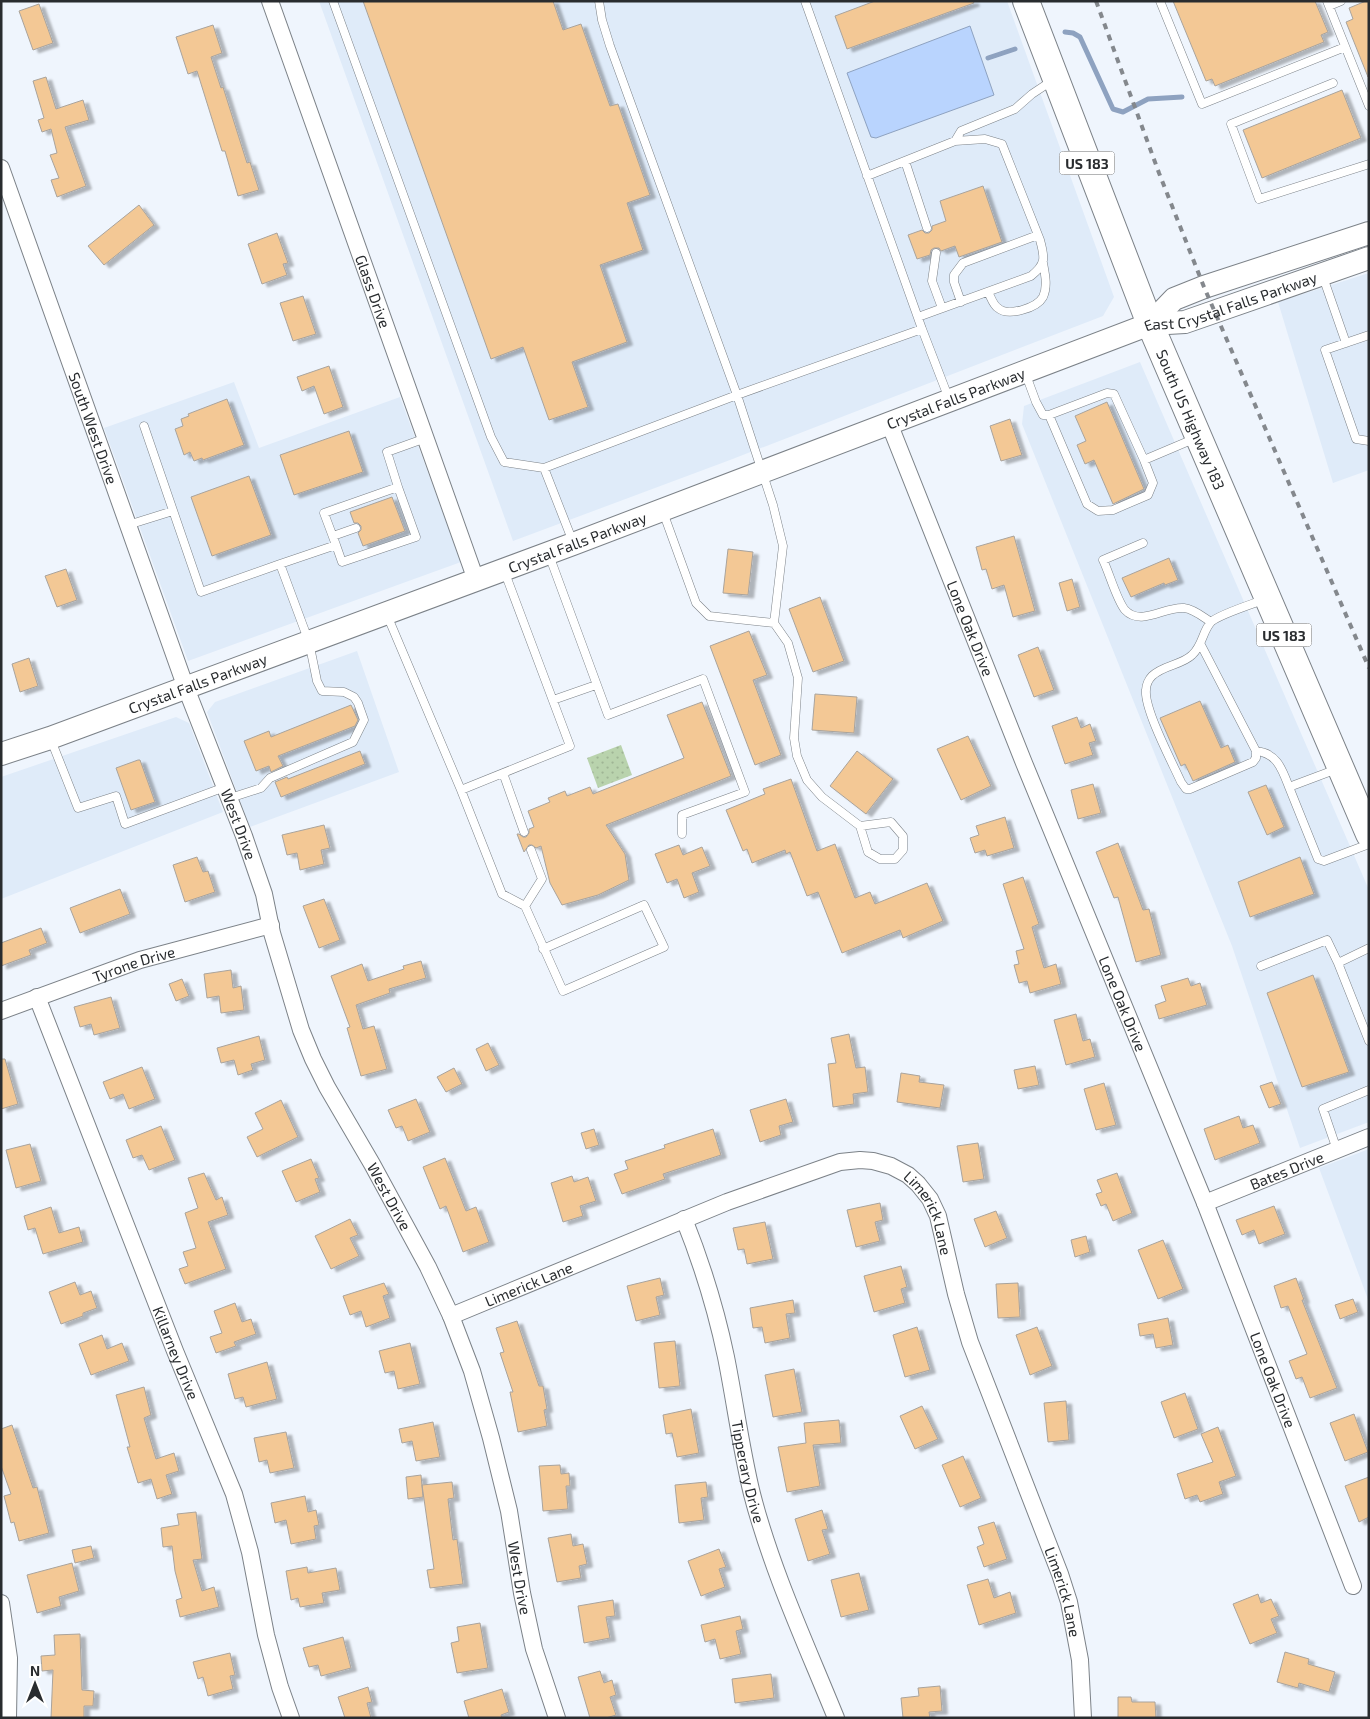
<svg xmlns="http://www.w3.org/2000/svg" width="1370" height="1719" viewBox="0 0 1370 1719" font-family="'Exo 2',sans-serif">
	<defs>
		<pattern id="park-dots" width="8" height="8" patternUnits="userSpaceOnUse" patternTransform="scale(1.25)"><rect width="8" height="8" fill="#b9d3ad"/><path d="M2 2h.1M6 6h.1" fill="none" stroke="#9fb595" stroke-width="1.8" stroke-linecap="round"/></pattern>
		<filter id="shadow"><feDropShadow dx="5.5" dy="3" stdDeviation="1" flood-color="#0004"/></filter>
	</defs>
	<rect width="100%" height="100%" fill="#eff5fd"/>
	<!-- built -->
	<path fill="#dfebf9" d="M319,1H1007L1114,297L1103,316L730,460L513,541Z
		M1369,273V470L1333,483L1278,302Z
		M1140,362L1369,890V1122L1300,1148L1232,946L1022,424L1024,406Z
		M234,382L259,448L400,397L461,562L188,661L104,428Z
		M357,651L399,772L250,827L207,712L215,702Z
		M176,717L189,723L223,812L1,899V777Z
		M1369,1149V1302L1319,1168Z"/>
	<!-- park -->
	<path fill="url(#park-dots)" d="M621,745L632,775L598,788L587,758Z"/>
	<!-- water -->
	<path fill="#b9d4fe" stroke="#8ea2c0" d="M970,26L994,95L876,138L871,137L847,73Z"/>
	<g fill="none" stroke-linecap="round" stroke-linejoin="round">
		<!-- stream -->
		<path stroke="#8ea2c0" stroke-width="5" d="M1065,32L1073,33L1080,37L1113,109L1123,112L1148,99L1182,97
			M988,58L1015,49"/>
	</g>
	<!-- building -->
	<path fill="#f3c895" stroke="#a9a39c" filter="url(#shadow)" d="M363,1H553L563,30L581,24L610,106L618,104L650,195L627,203L643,250L600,265L627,342L572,362L588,407L549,420L523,347L491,359Z
		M875,1H973L974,3L847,49L835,16Z
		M1173,1H1315L1328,32L1321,35L1324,42L1215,86L1212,79L1206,81Z
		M1366,1H1369L1368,77L1346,22L1353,19L1349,8Z
		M39,4L53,43L33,50L19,11Z
		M213,25L222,53L211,57L221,88L223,87L247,163L250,162L259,190L238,196L225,151H222L197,71L188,74L176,37Z
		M46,77L56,109L83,100L89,120L65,127L86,186L57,197L51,180L59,178L50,155L57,153L51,129L42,132L38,120L44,118L33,81Z
		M1342,90L1361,138L1262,178L1243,130Z
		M983,186L1002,242L959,257L955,246L941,251L939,248H934L931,250L930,255L917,259L908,235L922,230L925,233H929L932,230V226L946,221L940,201Z
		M139,205L154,225L104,265L88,246Z
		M277,233L288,263L283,264L287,275L262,284L248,244Z
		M303,296L316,334L293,341L280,303Z
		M329,366L343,407L324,414L314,386L302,391L297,377Z
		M227,399L244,445L203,460L202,458L194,461L190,452L184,455L175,429L183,426L181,419L189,416L188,414Z
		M1107,402L1144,489L1113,504L1094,460L1085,464L1077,445L1086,441L1075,416Z
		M1010,419L1022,455L1001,461L990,426Z
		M349,431L363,472L294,495L280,455Z
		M249,476L271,535L212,556L191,497Z
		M392,497L405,531L363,546L358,533L361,530V526L358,523H354L350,512Z
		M1014,536L1035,611L1013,617L1004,585L992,589L986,569L982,570L976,547Z
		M728,549L753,552L748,595L723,593Z
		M1169,558L1178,580L1165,585L1164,583L1131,597L1122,578Z
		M66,569L77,600L57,607L45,576Z
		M1072,579L1080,607L1067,611L1059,583Z
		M820,597L844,661L813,672L789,609Z
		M749,631L767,675L753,680L781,755L755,765L710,646Z
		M1038,647L1054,690L1034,697L1018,655Z
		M29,658L38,686L20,692L12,664Z
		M815,694L857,697L854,733L812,730Z
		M1200,701L1221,748L1228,745L1235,762L1193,781L1185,764L1181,766L1160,718Z
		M702,702L731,776L606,825L625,854L629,880L598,895L562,905L550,883L541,846L536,848L532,845H529L524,852L517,834H519L523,837H526L529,833V829L534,827L528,811L550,802L548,798L565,791L567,796L590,787L593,794L684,758L667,715Z
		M351,705L358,720L355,726L278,756L283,766L271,772L269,766L256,771L244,741L269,731L271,737Z
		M1077,717L1081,728L1090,724L1096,741L1089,743L1093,755L1065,764L1052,726Z
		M968,736L991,786L961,800L937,749Z
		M360,751L365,764L281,797L275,782L287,777L288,779Z
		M857,751L893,779L866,814L830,786Z
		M138,760H140L155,802L131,810L116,768Z
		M791,779L817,851L835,844L855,898L870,892L875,904L927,883L943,921L903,938L900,930L842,953L818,892L807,896L790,852L786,854L785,850L752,863L747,849L743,851L726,810L765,794L763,789Z
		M1093,784L1101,813L1078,819L1071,790Z
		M1266,785L1284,827L1267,835L1248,792Z
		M1005,817L1014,848L987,856L985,850L975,853L970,838L979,835L976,826Z
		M324,825L330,848L321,850L324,864L300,870L297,853L287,855L282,835Z
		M1118,843L1143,910L1149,909L1161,955L1136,962L1118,897L1114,898L1096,852Z
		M679,845L683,855L702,847L710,866L692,873L699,892L684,898L677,879L667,883L655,854Z
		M197,857L203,872L208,871L215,892L185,902L173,865Z
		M1300,857L1314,894L1250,917L1238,882Z
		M1023,877L1039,924L1032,927L1044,968L1056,964L1061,984L1030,993L1027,981L1019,983L1014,965L1019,964L1016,951L1024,949L1003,884Z
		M120,889L130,914L80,933L70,908Z
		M324,899L340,940L319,948L303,906Z
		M41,928L47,943L29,950L31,955L1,966V943Z
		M421,961L426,978L389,989L390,993L356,1005L363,1029L374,1026L387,1069L361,1076L347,1028L350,1027L331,976L362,964L368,981L404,969L403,966Z
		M231,970L233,988L241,986L244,1010L221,1013L219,996L207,998L204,974Z
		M1313,975L1349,1072L1302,1087L1267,993Z
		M1188,978L1191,986L1200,983L1207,1005L1159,1019L1155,1005L1166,1001L1161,986Z
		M182,979L189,996L176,1001L169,984Z
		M111,997L120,1028L94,1035L91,1024L80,1027L74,1007Z
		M1076,1014L1083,1041L1090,1039L1095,1057L1066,1065L1054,1020Z
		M849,1034L856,1068L865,1067L868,1092L853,1094L854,1104L833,1107L828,1064L836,1063L831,1038Z
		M259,1036L265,1060L251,1064L253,1070L238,1075L234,1060L221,1063L217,1048Z
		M488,1043L499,1065L486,1071L476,1049Z
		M1,1059H5L18,1104L1,1109Z
		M1035,1066L1039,1085L1018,1089L1014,1070Z
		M142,1067L155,1099L129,1109L123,1094L110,1099L103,1082Z
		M454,1068L462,1084L446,1092L437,1077Z
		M901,1073L920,1076L919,1082L944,1085L940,1108L897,1102Z
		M1272,1082L1281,1104L1269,1108L1260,1086Z
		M1104,1083L1116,1125L1096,1130L1084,1089Z
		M416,1099L430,1132L408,1141L402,1126L396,1128L388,1110Z
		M786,1099L793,1122L779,1126L781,1135L760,1142L750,1110Z
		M281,1100L298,1137L257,1157L247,1137L263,1129L255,1113Z
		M1239,1116L1243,1128L1253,1125L1260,1143L1215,1160L1204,1129Z
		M161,1126L175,1160L149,1170L142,1155L133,1158L126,1140Z
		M594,1129L599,1145L586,1149L581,1133Z
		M713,1129L721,1155L663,1174L665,1179L622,1194L614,1174L628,1169L625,1161L665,1148L664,1145Z
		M978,1143L984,1179L963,1182L957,1146Z
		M30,1144L41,1181L16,1188L6,1150Z
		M445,1158L466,1211L476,1207L489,1242L463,1252L446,1206L440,1209L423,1167Z
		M311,1159L319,1178L315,1179L320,1192L296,1202L282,1171Z
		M204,1173L216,1200L222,1197L228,1215L208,1222L226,1269L185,1284L179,1269L188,1266L183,1252L196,1248L185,1213L198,1208L188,1178Z
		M1117,1173L1132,1213L1113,1221L1106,1204L1101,1206L1096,1194L1102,1192L1097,1180Z
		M572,1176L574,1182L588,1177L596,1201L580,1206L583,1216L563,1222L551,1183Z
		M880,1203L883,1220L875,1222L880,1241L856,1247L847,1210Z
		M1274,1206L1285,1234L1259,1244L1254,1230L1242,1235L1236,1220Z
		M51,1207L59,1233L79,1227L83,1242L43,1254L35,1228L28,1230L24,1216Z
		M996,1211L1007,1238L985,1247L974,1219Z
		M350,1219L358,1235L350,1238L359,1256L331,1269L315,1236Z
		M765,1222L773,1259L747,1264L744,1249L738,1250L733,1228Z
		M1086,1236L1090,1252L1075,1257L1071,1240Z
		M1163,1240L1183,1289L1158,1299L1138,1250Z
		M901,1266L907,1287L901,1289L905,1303L874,1312L864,1276Z
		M660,1278L664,1295L656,1297L660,1315L636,1321L627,1286Z
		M1296,1278L1304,1300H1302L1337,1388L1310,1398L1302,1377L1296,1379L1289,1361L1307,1354L1288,1306L1281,1308L1274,1286Z
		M75,1282L80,1295L91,1291L97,1308L83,1313V1316L61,1324L49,1292Z
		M384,1283L389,1294L383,1296L390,1318L366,1327L361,1311L350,1315L343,1296Z
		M1018,1283L1020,1317L998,1318L996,1284Z
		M1353,1299L1358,1312L1340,1319L1335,1305Z
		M793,1300L795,1313L786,1314L790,1338L765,1343L762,1327L753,1328L750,1308Z
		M235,1303L242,1322L251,1319L256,1334L234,1342L236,1346L216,1353L210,1337L222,1333L214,1311Z
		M1168,1318L1173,1345L1156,1348L1153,1334L1140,1336L1138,1324Z
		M517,1321L539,1386H543L547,1409L544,1410L547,1426L518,1432L510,1392H513L500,1353L504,1352L496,1328Z
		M917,1327L930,1370L905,1377L893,1335Z
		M1037,1327L1052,1366L1030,1375L1016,1335Z
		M102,1335L107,1349L122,1343L129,1361L91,1375L79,1344Z
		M675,1341L680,1386L659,1388L654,1343Z
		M410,1343L420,1384L398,1389L394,1371L385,1373L379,1351Z
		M267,1362L277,1399L246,1407L243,1397L235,1399L228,1374Z
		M794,1369L802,1412L773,1417L765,1375Z
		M144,1387L151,1415L144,1418L156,1459L174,1453L179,1471L166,1475L172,1494L157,1499L151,1479L138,1483L127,1447H130L116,1395Z
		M1185,1393L1198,1429L1174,1438L1161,1402Z
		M1066,1401L1069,1440L1048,1442L1044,1403Z
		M922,1406L938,1439L915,1449L900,1416Z
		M691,1409L699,1453L677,1457L672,1433L666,1434L663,1415Z
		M1354,1414L1368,1452L1345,1461L1330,1423Z
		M839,1420L841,1443L813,1445L820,1486L787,1492L778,1447L806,1443L804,1423Z
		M433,1422L440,1457L416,1461L412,1441L402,1443L399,1429Z
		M12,1425L33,1488L37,1487L49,1533L19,1541L14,1522L11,1523L4,1496L11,1494L1,1466V1429Z
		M1218,1427L1236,1476L1219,1482L1223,1494L1200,1502L1197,1495L1185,1499L1177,1474L1213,1462L1201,1434Z
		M286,1432L294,1468L270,1473L267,1460L259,1462L254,1438Z
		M963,1456L981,1498L960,1507L942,1465Z
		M560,1465L561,1474L569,1473L570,1486H566L568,1509L543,1511L539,1466Z
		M421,1475L423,1497L408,1499L406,1477Z
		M1369,1477V1517L1359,1522L1345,1486Z
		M452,1482L454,1498L448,1499L453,1540L457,1539L463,1584L430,1588L427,1570L434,1569L422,1485Z
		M706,1482L708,1497L701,1498L704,1520L679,1523L675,1485Z
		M305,1496L308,1512L316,1510L319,1525L314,1526L316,1539L291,1544L286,1520L275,1523L271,1503Z
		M822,1510L828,1529L822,1530L830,1554L808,1561L795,1519Z
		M196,1512L202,1559L193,1560L202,1591L214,1587L219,1607L180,1617L176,1600L182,1598L175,1571L172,1546L163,1547L161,1528L179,1525L177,1514Z
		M994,1522L1007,1559L984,1567L977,1547L984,1544L978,1527Z
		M571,1534L573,1546L583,1544L587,1564L579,1566L581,1578L557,1582L548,1538Z
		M91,1546L94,1558L75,1563L72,1550Z
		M719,1549L726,1567L719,1569L725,1587L701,1596L688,1561Z
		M72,1563L79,1591L59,1597L61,1606L37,1613L27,1575Z
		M307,1567L308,1573L336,1568L340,1590L322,1593L324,1603L300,1607L298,1598L291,1600L286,1571Z
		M859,1573L869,1610L841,1617L831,1580Z
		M988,1579L994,1598L1010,1592L1016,1613L979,1625L967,1585Z
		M1258,1594L1261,1603L1271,1599L1279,1616L1271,1619L1277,1633L1250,1644L1233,1604Z
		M613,1600L615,1616L606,1617L610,1638L584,1643L578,1606Z
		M740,1616L743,1629L736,1631L741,1654L720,1659L715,1639L705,1642L701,1625Z
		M480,1623L488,1668L457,1673L451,1643L459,1641L457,1627Z
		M80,1634L82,1690L94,1691L93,1706H84V1718H51L53,1670L42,1671L41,1656L55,1655L54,1635Z
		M343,1637L351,1668L321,1676L318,1665L309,1667L303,1648Z
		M1285,1652L1309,1659L1308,1664L1335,1672L1329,1692L1299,1683L1298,1688L1277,1682Z
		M230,1653L235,1675L230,1676L233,1689L208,1696L203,1677L198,1679L193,1662Z
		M600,1671L604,1683L612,1680L616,1695L610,1697L616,1715L606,1718H590L578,1677Z
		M771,1674L774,1698L735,1703L732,1679Z
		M940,1686L942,1711L929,1712L930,1718H903L901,1698L919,1696L918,1688Z
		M368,1687L372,1702L367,1703L371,1718H345L338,1697Z
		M502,1689L509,1712L501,1715L502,1718H469L464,1701Z
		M1118,1697H1131L1132,1702H1155L1156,1718H1118Z"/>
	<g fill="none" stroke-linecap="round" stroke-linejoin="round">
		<defs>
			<path id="service" d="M333,1L491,437L504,462L544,468L573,542
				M599,1L602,20L610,46L737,395L773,505L783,546L774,623L788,643L798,678L794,738L797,756L807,780L822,797L860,826L868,852L880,859H895L903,850V836L891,822L860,826
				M805,1L922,329L949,399
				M1160,1L1202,104L1345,47
				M1327,1L1369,106
				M1329,6L1341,1
				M1333,83L1231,124L1259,199L1369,164
				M955,141L961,131L1015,109L1032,94L1053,80
				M905,161L927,228
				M867,176L955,141L985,139L1002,144L1040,240C1045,258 1046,264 1031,276L918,317
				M936,253L932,281L942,308
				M1323,277L1346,343
				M988,292C991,297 993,305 998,308C1008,317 1037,308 1043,297C1048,286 1045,274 1043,263
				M961,302L954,282V275L963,263L1038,235
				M1369,335L1325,350L1356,439L1369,441
				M1026,375L1036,402L1043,415H1049L1107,393L1114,394L1144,460L1196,438
				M1049,415L1087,504L1098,511L1113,510L1148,495L1153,483L1144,460
				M144,426L201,592L280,564L309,642L317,681L322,691L344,692L354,697L358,703L364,720L353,742L270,778L261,788L230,798
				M544,468L737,395L922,329
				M663,512L696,603L709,616L774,623
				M128,525L173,511
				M333,536L356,528
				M1143,543L1103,560C1109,572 1117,601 1125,610C1141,627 1165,606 1184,608C1194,609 1203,617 1211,622
				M336,545L342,562L416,537L398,487
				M549,555L608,715L703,679L745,792L682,815V834
				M280,564L336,545L324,513L398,487L387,452L426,438
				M387,615L461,790L502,894L525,906L563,991L664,947L644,905L543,949
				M1201,645L1256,751V758L1253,762L1190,789H1186L1181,782C1172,762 1144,709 1146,690C1146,685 1149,679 1152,676C1163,665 1182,665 1192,655C1203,645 1202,632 1211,622C1218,615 1252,604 1263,600
				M553,700L596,685
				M51,740L78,808L116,796L125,824L225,787
				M1256,751C1277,753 1282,769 1289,787
				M1337,769L1289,787L1318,859L1324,861L1369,844
				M503,773L524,832
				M461,790L570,746L505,573
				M525,906L542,879L531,850
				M1338,963L1369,948
				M1261,966L1327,940L1338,963L1369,1041
				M1337,1150L1323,1109L1369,1090"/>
			<g id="minor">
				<path id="s1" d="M270,1L476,580"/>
				<path id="s2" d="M1,168L186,688L244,836L264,894L272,933L301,1030L313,1059L327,1087L372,1164L428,1267L451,1316L472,1371L491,1438L509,1511L522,1593L534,1649L557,1718"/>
				<path id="s3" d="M889,423L1024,763L1205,1203L1353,1586"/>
				<path id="s4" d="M37,997L175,1351L234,1494L250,1552L266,1635L280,1687L291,1718"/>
				<path id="s5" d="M1,1011L140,960L271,925"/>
				<path id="s6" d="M1205,1203L1369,1137"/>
				<path id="s7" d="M684,1219C702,1264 716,1309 726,1357C735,1402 741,1449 752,1494C772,1571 806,1644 836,1718"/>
				<path id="s8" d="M451,1316L727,1202L840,1162L860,1160L873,1161L891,1166L908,1175L918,1184L930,1199L938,1216L956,1294L970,1342L1060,1574L1069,1602L1080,1660L1083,1718"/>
				<path d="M1,1603L9,1658L8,1718"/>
			</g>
			<g id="secondary">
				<path d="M1150,324L1174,299L1204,287L1369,233"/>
				<path id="s9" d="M1,754L50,738L573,544L1150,324L1185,322L1369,258"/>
			</g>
			<g id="primary">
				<path id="s10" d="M1026,1L1150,324L1369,834"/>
			</g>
		</defs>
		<!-- service casing -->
		<use href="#service" stroke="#7c8288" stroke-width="9"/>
		<!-- minor casing -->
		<use href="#minor" stroke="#7c8288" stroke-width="18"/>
		<!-- secondary casing -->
		<use href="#secondary" stroke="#7c8288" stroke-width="24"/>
		<!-- primary casing -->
		<use href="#primary" stroke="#7c8288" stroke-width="28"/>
		<!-- service -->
		<use href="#service" stroke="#fff" stroke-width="8"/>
		<!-- minor -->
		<use href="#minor" stroke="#fff" stroke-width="16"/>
		<!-- secondary -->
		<use href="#secondary" stroke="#fff" stroke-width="22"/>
		<!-- primary -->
		<use href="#primary" stroke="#fff" stroke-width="26"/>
		<!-- rail -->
		<path stroke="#84888d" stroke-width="4" stroke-dasharray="6 6" stroke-linecap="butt" d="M1096,1L1159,173L1204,287L1369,668"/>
	</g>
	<g text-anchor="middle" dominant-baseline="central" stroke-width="4" stroke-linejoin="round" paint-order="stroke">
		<!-- shield labels -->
		<g fill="#fff" stroke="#696b6d" stroke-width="1">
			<rect x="1059.5" y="151.5" width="55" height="23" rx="4"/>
			<rect x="1256.5" y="623.5" width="55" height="23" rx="4"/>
		</g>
		<g font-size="14" font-weight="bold" fill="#292c2f">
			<text x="1087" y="163">US 183</text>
			<text x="1284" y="635">US 183</text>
		</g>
		<!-- street labels -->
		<g font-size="15" fill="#292c2f" stroke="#fff">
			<text stroke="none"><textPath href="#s1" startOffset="308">Glass Drive</textPath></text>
			<text stroke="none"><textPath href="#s9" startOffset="1311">East Crystal Falls Parkway</textPath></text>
			<text stroke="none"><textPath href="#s9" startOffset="1019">Crystal Falls Parkway</textPath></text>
			<text stroke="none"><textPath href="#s10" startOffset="450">South US Highway 183</textPath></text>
			<text stroke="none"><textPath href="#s2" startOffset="276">South West Drive</textPath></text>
			<text stroke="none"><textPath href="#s9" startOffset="614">Crystal Falls Parkway</textPath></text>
			<text stroke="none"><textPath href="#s3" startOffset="221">Lone Oak Drive</textPath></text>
			<text stroke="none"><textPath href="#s9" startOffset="209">Crystal Falls Parkway</textPath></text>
			<text stroke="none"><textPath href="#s2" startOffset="698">West Drive</textPath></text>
			<text stroke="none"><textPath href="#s5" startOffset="141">Tyrone Drive</textPath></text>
			<text stroke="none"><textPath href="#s3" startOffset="626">Lone Oak Drive</textPath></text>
			<text stroke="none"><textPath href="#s6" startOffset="88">Bates Drive</textPath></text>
			<text stroke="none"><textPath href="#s2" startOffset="1102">West Drive</textPath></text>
			<text stroke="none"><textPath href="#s8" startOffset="534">Limerick Lane</textPath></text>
			<text stroke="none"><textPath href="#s8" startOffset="84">Limerick Lane</textPath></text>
			<text stroke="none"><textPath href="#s4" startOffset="382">Killarney Drive</textPath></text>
			<text stroke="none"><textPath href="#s3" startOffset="1031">Lone Oak Drive</textPath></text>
			<text stroke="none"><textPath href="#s7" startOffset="261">Tipperary Drive</textPath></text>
			<text stroke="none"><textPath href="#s2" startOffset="1508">West Drive</textPath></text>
			<text stroke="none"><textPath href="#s8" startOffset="938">Limerick Lane</textPath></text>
		</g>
	</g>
	<!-- border -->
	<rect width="1370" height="1719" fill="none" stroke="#292c2f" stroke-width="5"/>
	<!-- north arrow -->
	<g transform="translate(35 1684)" stroke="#ffffff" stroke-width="4" paint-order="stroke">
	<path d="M0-4L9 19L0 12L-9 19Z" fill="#292c2f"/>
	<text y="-8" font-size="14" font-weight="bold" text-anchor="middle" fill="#292c2f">N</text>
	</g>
</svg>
